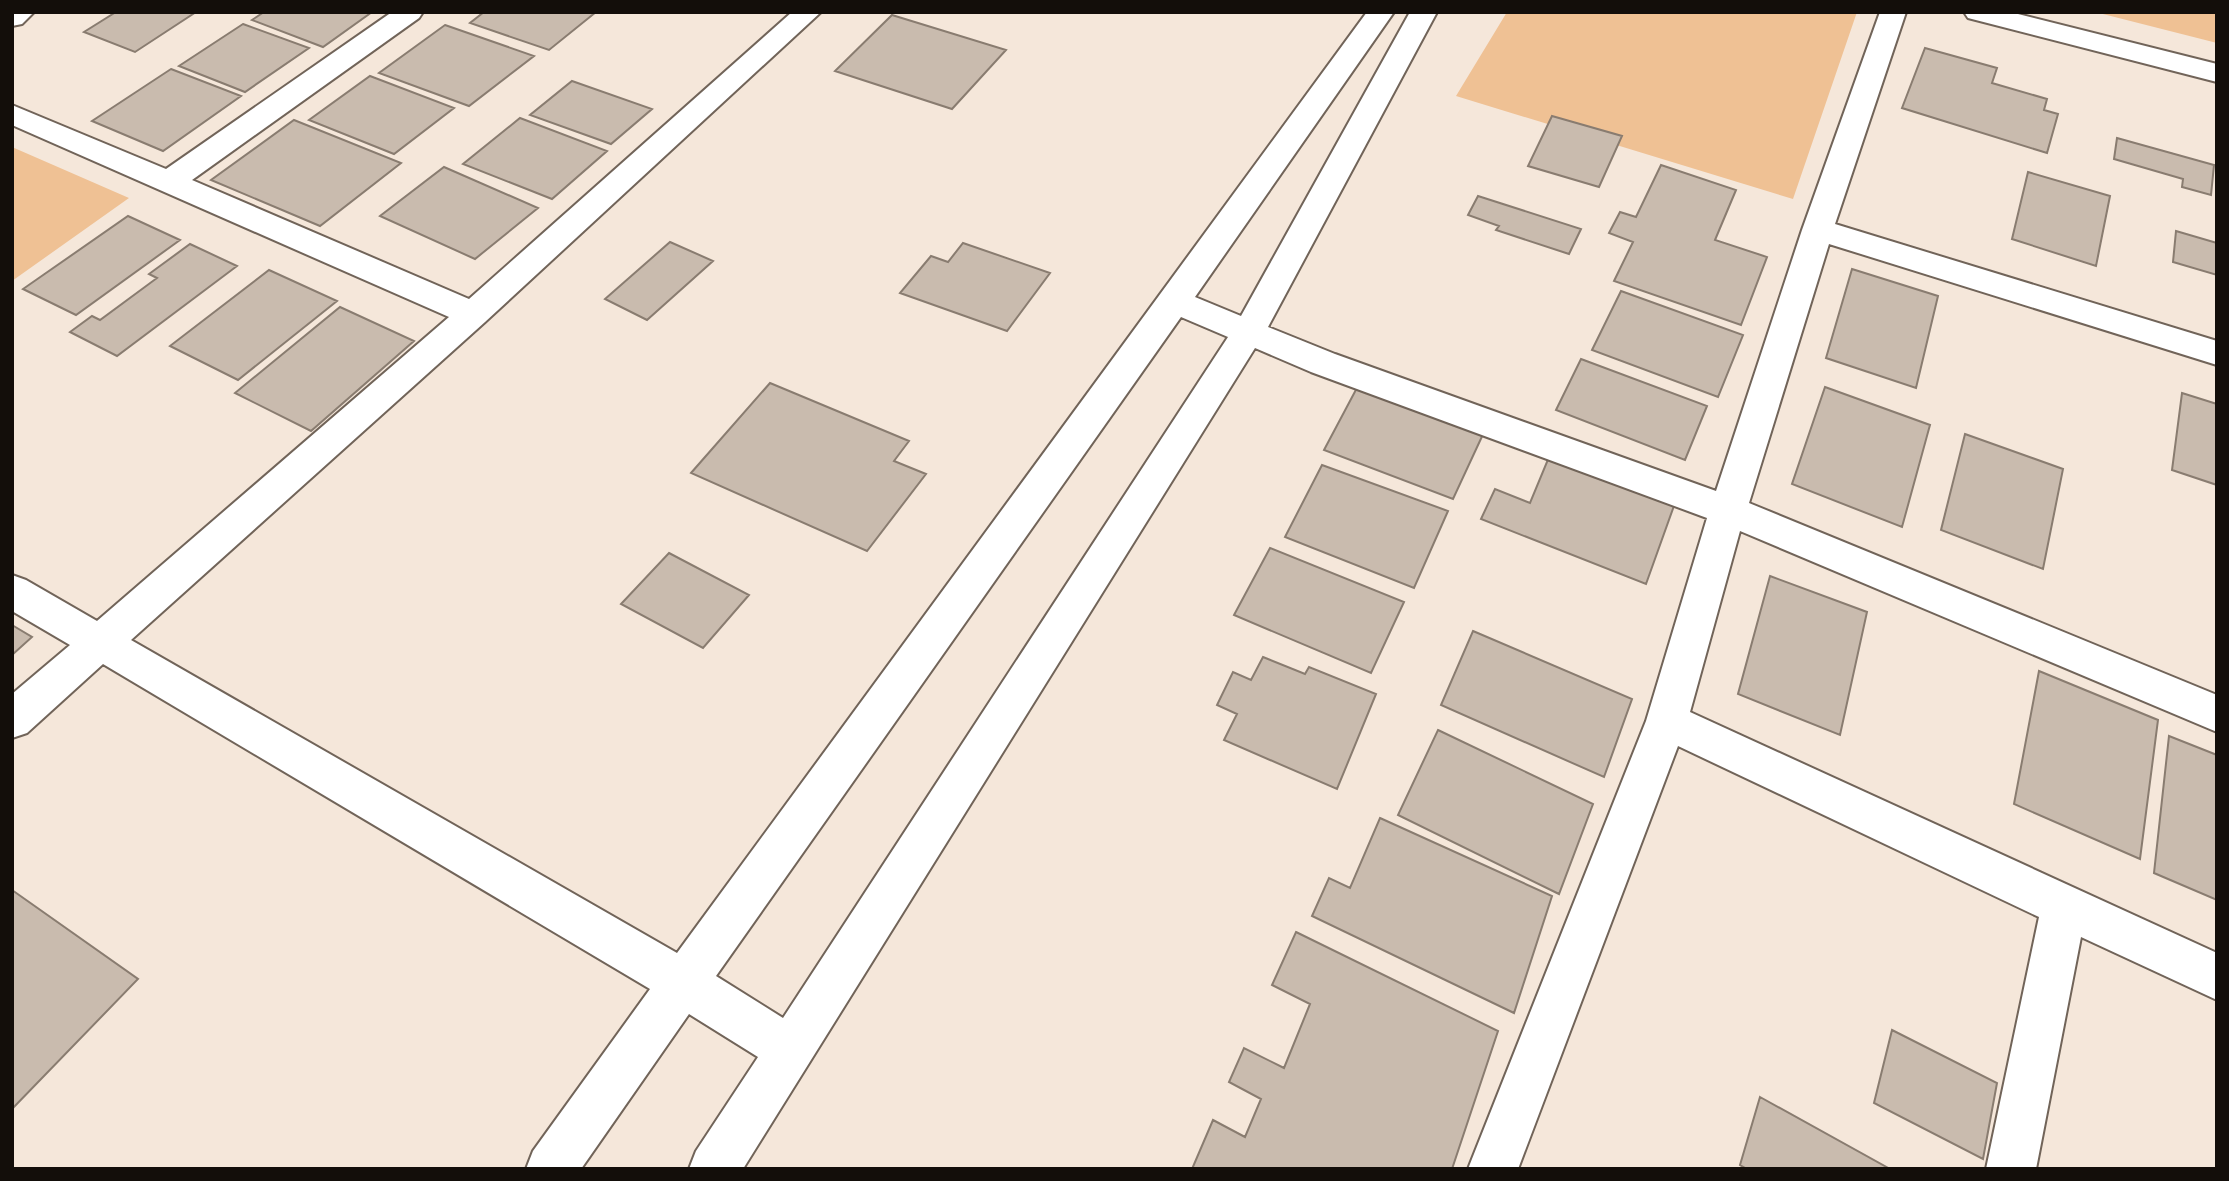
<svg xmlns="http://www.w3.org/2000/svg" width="2229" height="1181" viewBox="0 0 2229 1181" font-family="Karla,sans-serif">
	<rect width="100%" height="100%" fill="#f5e7da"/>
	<!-- green -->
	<path fill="#efc194" d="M1507,12H1857L1793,199L1456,96Z
		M2095,12H2217V43Z
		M12,147L129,198L12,281Z"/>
	<!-- building -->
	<path fill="#c9bbae" stroke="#897c70" stroke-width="2" d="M116,12H196L135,52L84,32Z
		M264,12H372L323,47L252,20Z
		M484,12H596L549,50L470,23Z
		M892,15L1006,50L952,109L835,71Z
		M243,24L309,48L245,92L179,66Z
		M445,25L534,56L469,106L379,73Z
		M1925,48L1997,68L1992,83L2047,99L2044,110L2058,114L2047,153L1902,108Z
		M171,69L241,96L163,151L92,121Z
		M370,76L454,108L394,154L309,120Z
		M572,81L652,109L611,144L530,115Z
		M1552,116L1622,136L1599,187L1528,166Z
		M520,118L607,151L552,199L463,164Z
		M294,120L401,163L320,226L211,180Z
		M2117,138L2214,165L2211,195L2182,187L2183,179L2114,159Z
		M1661,165L1736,190L1715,240L1767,257L1741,325L1614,281L1633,242L1609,233L1620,212L1636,217Z
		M444,167L538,208L475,259L380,216Z
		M2028,172L2110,196L2096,266L2012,239Z
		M1478,196L1581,229L1569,254L1496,230L1499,226L1468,215Z
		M128,216L180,240L76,315L23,289Z
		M2176,231L2217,243V275L2173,262Z
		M670,242L713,261L647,320L605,299Z
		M963,243L1050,273L1007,331L900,293L931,256L948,262Z
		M190,244L237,266L117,356L70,332L92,316L100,320L157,278L149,274Z
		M1852,269L1938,296L1916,388L1826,358Z
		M269,270L337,301L238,380L170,346Z
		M1621,291L1743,335L1718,397L1592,350Z
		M340,307L414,341L311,431L235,393Z
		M1581,359L1707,406L1685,460L1556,410Z
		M770,383L909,441L894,461L926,474L867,551L691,473Z
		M1359,384L1485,430L1453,499L1324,450Z
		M1825,387L1930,425L1902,527L1792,484Z
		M2182,393L2217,404V485L2172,470Z
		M1965,434L2063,469L2043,569L1941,530Z
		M1549,457L1675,503L1646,584L1481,519L1495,489L1530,503Z
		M1322,465L1448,511L1414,588L1285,537Z
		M1270,548L1404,602L1371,673L1234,615Z
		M669,553L749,595L703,648L621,604Z
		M1770,576L1867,612L1840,735L1738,694Z
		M12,625L32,637L12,655Z
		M1473,631L1632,699L1604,777L1441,705Z
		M1263,657L1305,674L1309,667L1376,694L1337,789L1224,740L1237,714L1217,705L1233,672L1251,680Z
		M2039,671L2158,720L2140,859L2014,804Z
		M1438,730L1593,804L1559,894L1398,815Z
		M2169,736L2217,755V900L2154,873Z
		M1380,818L1552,896L1514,1013L1312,916L1329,878L1350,888Z
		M12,890L138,979L12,1109Z
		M1296,932L1498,1031L1452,1169H1192L1213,1120L1245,1137L1261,1099L1229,1082L1244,1048L1284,1068L1310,1004L1272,985Z
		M1892,1030L1997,1083L1983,1159L1874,1103Z
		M1760,1097L1890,1169H1747L1740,1165Z"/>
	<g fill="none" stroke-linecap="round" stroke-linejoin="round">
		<defs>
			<path id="minor" d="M12,12H34L22,24L12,26Z
				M392,12H423L419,18L192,180L469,299L792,12H821L485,322L131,640L677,953L1367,12H1394L1195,297L1241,316L1410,12H1437L1268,327L1335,354L1716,491L1802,230L1880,12H1906L1835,224L2217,341V365L1829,244L1749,503L2217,695V732L1740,531L1690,712L2217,953V1000L2081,937L2036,1169H1986L2039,917L1678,746L1518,1169H1468L1646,721L1707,518L1311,372L1255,348L743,1169H689L696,1151L758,1057L689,1014L581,1169H526L533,1151L650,989L103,664L27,733L12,738V694L70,645L12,611V575L26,580L97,621L449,317L12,125V105L166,169ZM1181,317L1228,337L783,1018L716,976Z
				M1964,12H2010L2217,64V82L1968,18Z"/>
		</defs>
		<!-- minor casing -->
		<use href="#minor" stroke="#716459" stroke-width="4"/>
		<!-- minor -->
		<use href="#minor" fill="#fff" fill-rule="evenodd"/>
	</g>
	<!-- border -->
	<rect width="2229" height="1181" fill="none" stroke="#130e0a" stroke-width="28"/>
</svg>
